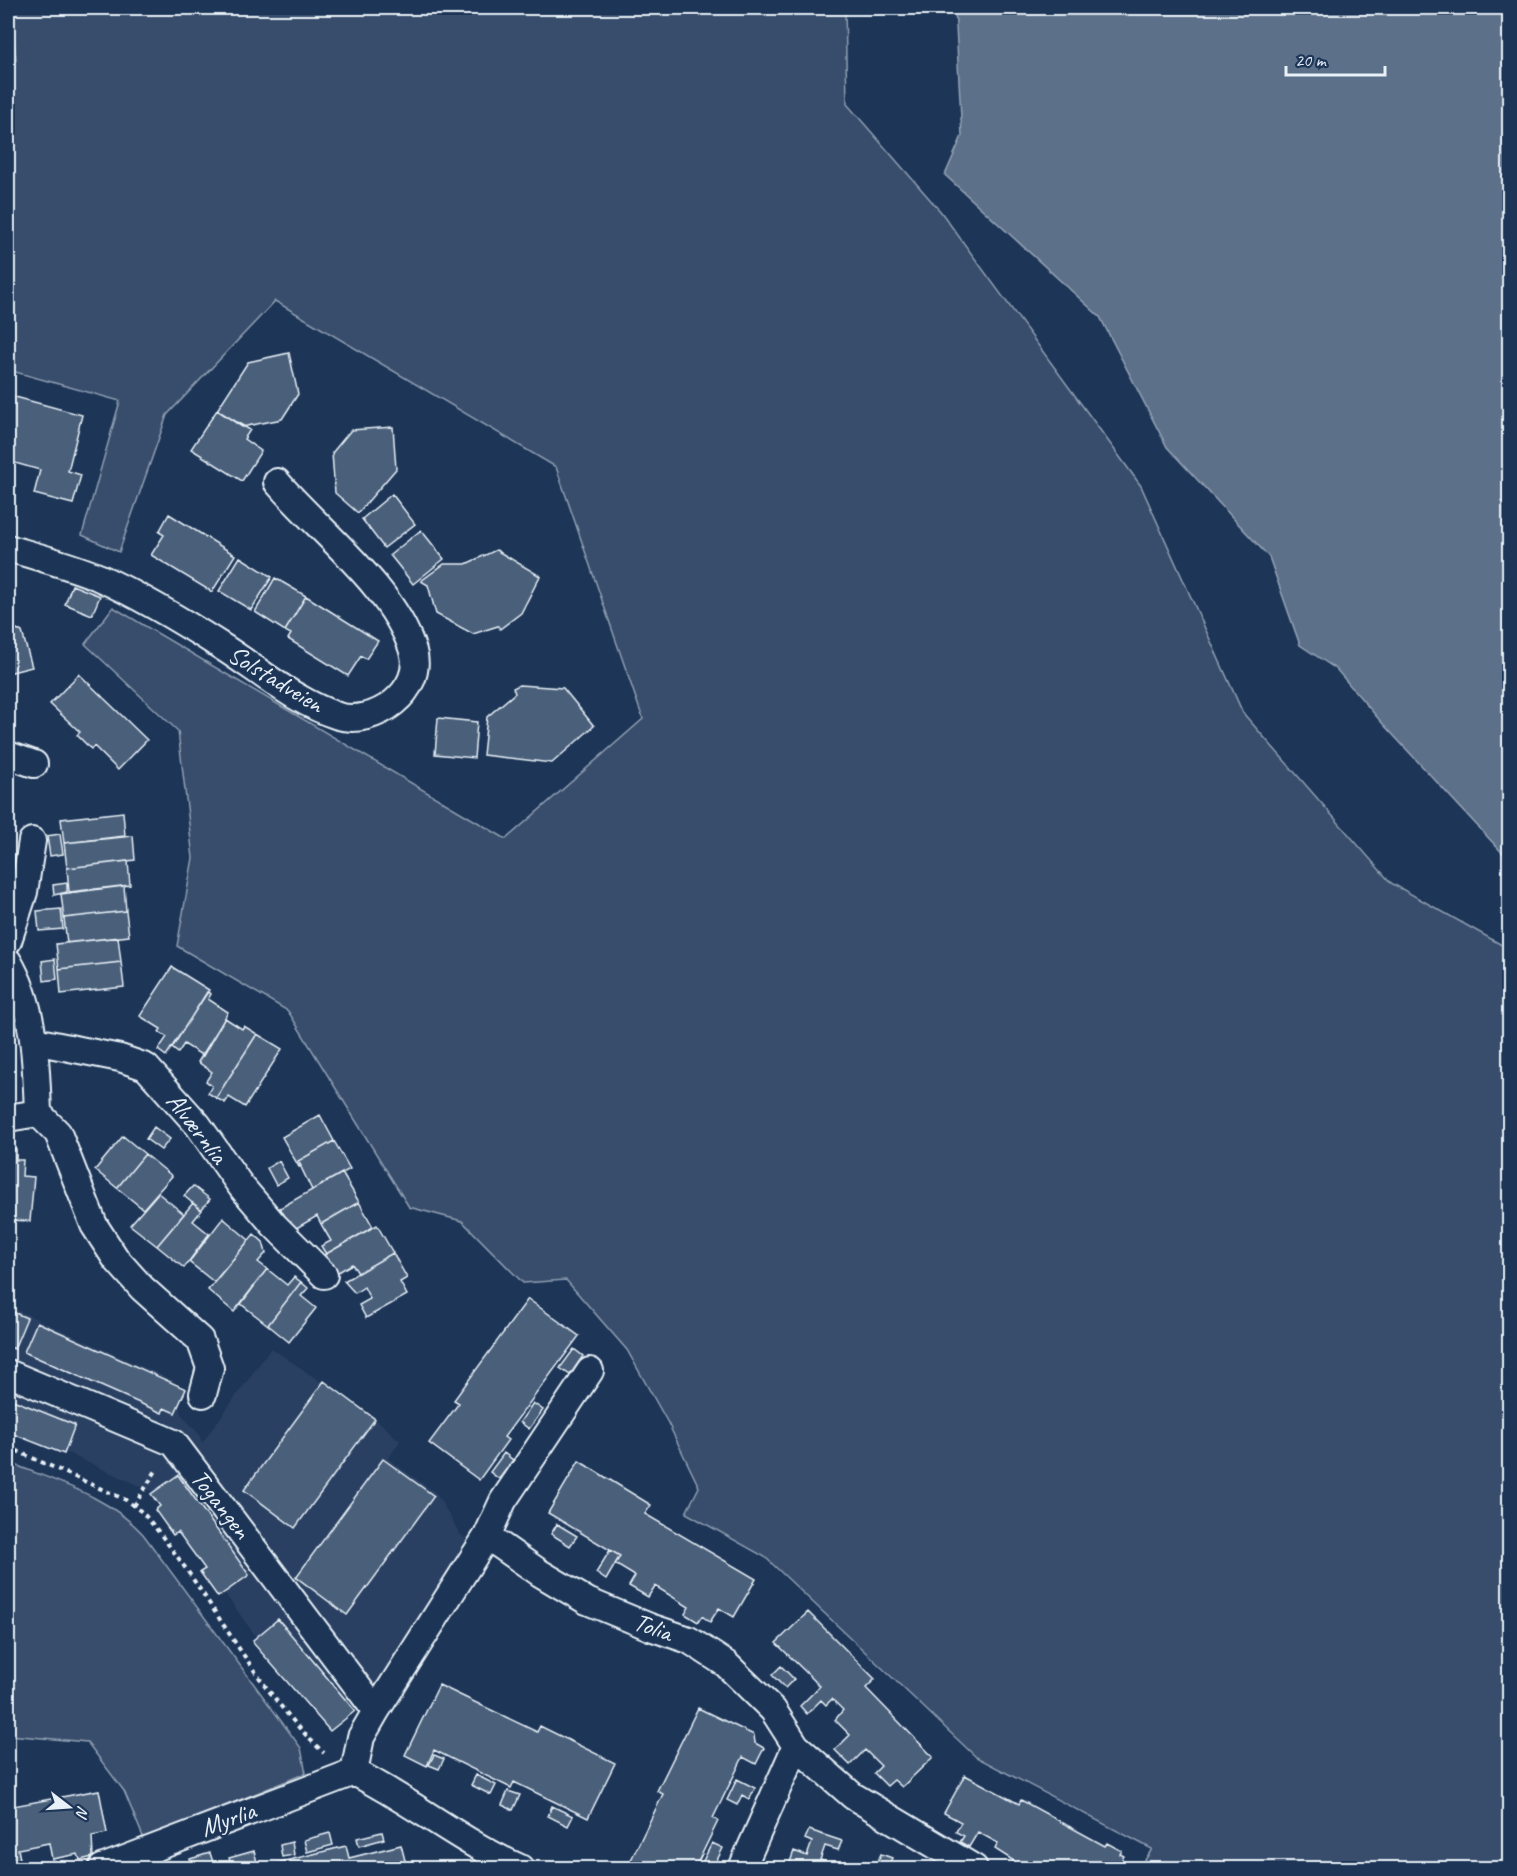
<svg xmlns="http://www.w3.org/2000/svg" width="1517" height="1876" viewBox="0 0 1517 1876" font-family="Caveat,sans-serif">
	<rect width="100%" height="100%" fill="#1d3557"/>
	<filter id="ink" filterUnits="userSpaceOnUse"><feTurbulence type="fractalNoise" baseFrequency=".0167" numOctaves="2"/><feDisplacementMap in="SourceGraphic" scale="12" xChannelSelector="R" yChannelSelector="G"/><feConvolveMatrix kernelMatrix="1 2 1 2 8 2 1 2 1" color-interpolation-filters="sRGB"/></filter>
	<g filter="url(#ink)">
		<!-- built -->
		<path fill="#2a4162" d="M8,1306L174,1381L181,1414L199,1434L202,1443L271,1348L376,1419L400,1441L388,1459L436,1493L460,1534L470,1543L385,1676L377,1682L350,1712L328,1729L254,1634L151,1491L63,1451L8,1430Z"/>
		<!-- green -->
		<path fill="#374d6c" stroke="#909fb2" stroke-width="1.5" d="M11,8H845L847,104L941,212L1141,486L1243,713L1391,883L1509,949V1868H1140L1152,1849L976,1757L765,1557L686,1513L699,1487L668,1423L627,1350L566,1280L523,1283L462,1221L409,1207L288,1011L177,946L193,858L178,731L85,644L113,607L506,839L643,719L556,467L275,301L167,415L119,552L82,535L120,401L8,370V65L16,60Z
			M8,1462C56,1482 107,1495 143,1534L301,1748L306,1773L144,1839L124,1791L87,1742L9,1735Z"/>
		<!-- water -->
		<path fill="#5d7089" stroke="#95a4b5" stroke-width="1.5" d="M955,8H1509V860L1383,724L1336,669L1300,645L1269,557L1167,447L1100,317L945,175L962,136Z"/>
		<!-- building -->
		<path fill="#495e7a" stroke="#e8f1f8" stroke-width="1.5" d="M289,353L298,394L282,419L242,427L217,410L248,362Z
			M8,395L82,415L68,471L81,475L73,504L34,494L40,470L8,461Z
			M217,410L250,430L244,439L261,451L242,481L191,449Z
			M393,427L396,469L358,513L335,493L332,453L351,430Z
			M392,494L415,524L384,548L362,519Z
			M169,514L235,555L212,592L151,555L164,535L159,532Z
			M421,530L444,559L413,584L390,555Z
			M496,550L540,576L521,613L500,629L498,626L473,634L436,614L428,585L421,581L444,564H466Z
			M240,557L272,577L251,610L219,591Z
			M275,578L306,596L285,631L255,612Z
			M72,585L100,596L92,615L65,604Z
			M306,596L378,641L366,659L361,656L348,676L288,639L291,634L285,631Z
			M8,624L22,632L32,667L8,673Z
			M79,674L147,740L118,770L94,746L91,749L77,735L80,732L50,704Z
			M519,685L563,688L594,726L552,763L483,755L487,717L515,693L513,688Z
			M438,718L477,722L474,758L435,754Z
			M123,812L125,836L64,843L61,819Z
			M60,834L63,854L50,856L47,836Z
			M133,836L135,860L67,868L64,843Z
			M128,861L130,885L69,892L67,868Z
			M67,883V892L54,895L53,885Z
			M124,886L126,911L64,918L61,894Z
			M61,909L63,929L39,931L37,911Z
			M126,911L129,936L67,943L64,918Z
			M118,937L121,962L59,969L56,944Z
			M55,959L57,979L44,981L42,961Z
			M121,962L124,987L61,994L59,969Z
			M172,967L209,990L166,1056L158,1050L167,1037L159,1032L161,1029L140,1016Z
			M207,992L211,994L208,999L228,1012L203,1056L184,1044L178,1053L172,1048Z
			M225,1018L242,1029L244,1026L257,1034L216,1098L208,1093L212,1086L206,1081L212,1072L198,1062Z
			M257,1034L282,1049L245,1107L229,1097L225,1103L216,1098Z
			M320,1115L334,1141L298,1161L301,1166L299,1167L282,1137Z
			M154,1127L170,1139L161,1150L146,1139Z
			M123,1136L145,1154L117,1188L95,1170Z
			M334,1141L350,1169L312,1190L298,1161Z
			M8,1148L16,1149V1160H23L22,1176L34,1177L30,1221L8,1220Z
			M145,1154L172,1176L143,1209L117,1188Z
			M279,1161L288,1178L276,1185L267,1168Z
			M342,1173L359,1202L321,1224L317,1216L293,1230L280,1208Z
			M193,1186L210,1199L201,1210L184,1196Z
			M158,1193L184,1214L157,1246L130,1225Z
			M359,1202L373,1227L326,1254L321,1246L331,1241L321,1224Z
			M193,1203L202,1210L193,1221L209,1234L184,1268L157,1246Z
			M223,1218L249,1240L214,1282L189,1262Z
			M377,1225L393,1253L358,1273L352,1264L335,1274L319,1258Z
			M254,1234L263,1242L266,1253L258,1262L267,1269L234,1312L208,1290Z
			M393,1253L407,1278L400,1282L407,1295L366,1318L359,1305L370,1299L364,1287L355,1293L344,1281Z
			M267,1269L287,1285L294,1277L301,1282L268,1325L241,1304Z
			M301,1282L308,1288L301,1296L316,1308L289,1342L268,1325Z
			M528,1299L579,1336L504,1437L508,1440L479,1480L429,1443L459,1403L454,1400Z
			M8,1310L27,1318L14,1349L8,1346Z
			M37,1322L186,1389L175,1413L164,1408L162,1413L24,1352Z
			M574,1349L583,1356L570,1375L560,1368Z
			M324,1381L375,1419L295,1528L244,1490Z
			M8,1398L75,1425L64,1454L8,1432Z
			M533,1403L543,1410L529,1429L520,1422Z
			M504,1453L513,1460L499,1479L490,1472Z
			M383,1459L434,1496L347,1615L296,1577Z
			M579,1461L651,1505L645,1514L756,1579L734,1617L719,1608L710,1622L702,1616L698,1622L685,1614L689,1607L655,1586L648,1597L629,1586L635,1576L615,1564L620,1556L548,1513Z
			M178,1475L249,1575L218,1597L200,1572L205,1569L178,1532L173,1535L155,1510L160,1506L151,1494Z
			M557,1524L577,1536L570,1546L551,1534Z
			M610,1550L620,1556L606,1580L596,1573Z
			M808,1612L875,1679L866,1688L933,1757L902,1787L894,1780L887,1786L874,1773L881,1766L865,1750L850,1765L835,1750L850,1735L835,1720L843,1710L832,1699L826,1705L821,1700L807,1714L800,1706L820,1686L776,1643Z
			M278,1619L355,1711L330,1731L254,1644L253,1640Z
			M781,1666L794,1679L785,1688L772,1675Z
			M439,1685L537,1732L540,1726L615,1763L588,1818L514,1782L511,1788L434,1750L427,1766L405,1755Z
			M698,1708L754,1735L755,1743L764,1748L756,1764L743,1757L713,1818L718,1821L695,1868H633L628,1866L663,1794L657,1791Z
			M434,1755L444,1759L439,1769L429,1765Z
			M476,1775L496,1785L491,1795L471,1785Z
			M965,1775L1019,1804L1021,1800L1105,1846L1107,1843L1122,1851L1120,1854L1124,1856L1117,1868H1010L1014,1861L995,1849L998,1843L978,1832L969,1847L960,1842L964,1836L956,1832L961,1822L944,1813Z
			M737,1779L755,1788L749,1799L742,1795L737,1805L727,1800Z
			M99,1790L107,1833L92,1836L93,1857L80,1860L78,1854L52,1859L49,1843L18,1849L21,1864L8,1867V1807Z
			M508,1791L520,1795L513,1810L502,1805Z
			M552,1806L573,1816L568,1826L548,1816Z
			M809,1830L842,1841L838,1850L825,1846L820,1860L844,1868H788L794,1851L807,1856L812,1842L805,1839Z
			M382,1832L384,1839L359,1846L357,1838Z
			M330,1833L333,1845L307,1852L304,1840Z
			M292,1842L294,1855L282,1857L280,1845Z
			M712,1843L723,1848L713,1868L702,1863Z
			M401,1845L407,1868H257L346,1846L349,1858Z
			M254,1851L257,1862L232,1868L229,1858Z
			M210,1853L215,1868H221H182L192,1866L190,1859Z
			M881,1854L892,1858L888,1867L877,1863Z"/>
		<g fill="none" stroke-linecap="round" stroke-linejoin="round">
			<defs>
				<path id="minor" d="M8,548C38,557 69,565 98,577C141,596 182,621 221,646C259,670 295,702 338,716C374,727 425,691 413,651C394,588 319,531 277,482
					M8,755L34,764
					M8,941L24,892L32,841
					M8,961C35,1007 36,1061 38,1113L58,1133L94,1225L116,1259L142,1288L200,1340L210,1368L203,1394
					M34,1041L120,1058L146,1067L198,1125L240,1185L274,1225L324,1275
					M8,1118L38,1113
					M8,1373L174,1443L376,1711
					M487,1536L540,1573L587,1601L650,1627L689,1640L726,1664L773,1710L796,1746L853,1796L974,1868
					M354,1772L361,1737L376,1711L487,1536L503,1501L590,1371
					M354,1772C412,1801 461,1842 520,1868
					M102,1868L354,1772
					M742,1868L796,1746"/>
			</defs>
			<!-- minor casing -->
			<use href="#minor" stroke="#e8f1f8" stroke-width="30"/>
			<!-- path -->
			<path stroke="#e8f1f8" stroke-width="4" stroke-dasharray="4.5 4.5" stroke-linecap="butt" d="M8,1447L126,1500L142,1512C208,1587 250,1684 324,1753
				M134,1506L157,1469"/>
			<!-- minor -->
			<use href="#minor" stroke="#1d3557" stroke-width="26"/>
		</g>
	</g>
	<g text-anchor="middle" dominant-baseline="central" stroke-width="5" stroke-linejoin="round" paint-order="stroke">
		<!-- street labels -->
		<g font-size="26" fill="#e8f1f8" stroke="#1d3557">
			<text transform="translate(276 679) rotate(31)">Solstadveien</text>
			<text transform="translate(197 1128) rotate(52)">Alværnlia</text>
			<text transform="translate(221 1504) rotate(52)">Togangen</text>
			<text transform="translate(653 1627) rotate(20)">Tolia</text>
			<text transform="translate(228 1819) rotate(-20)">Myrlia</text>
		</g>
	</g>
	<!-- margin -->
	<rect width="1517" height="1876" fill="none" stroke="#1d3557" stroke-width="30"/>
	<rect x="15" y="15" width="1487" height="1846" fill="none" stroke="#e8f1f8" stroke-width="2" filter="url(#ink)"/>
	<!-- north arrow -->
	<g transform="translate(69 1807) rotate(107)" stroke="#1d3557" stroke-width="4.5" paint-order="stroke">
	<path d="M0-4.5L10 22L0 15L-10 22Z" fill="#e8f1f8"/>
	<text y="-9" font-size="16" font-weight="bold" text-anchor="middle" fill="#e8f1f8">N</text>
	</g>
	<!-- scale -->
	<path d="M1286 66v9h99v-9" fill="none" stroke="#e8f1f8" stroke-width="3"/>
	<text x="1295" y="66" font-size="18" fill="#e8f1f8" stroke="#1d3557" stroke-width="4.5" paint-order="stroke">20 m</text>
</svg>
